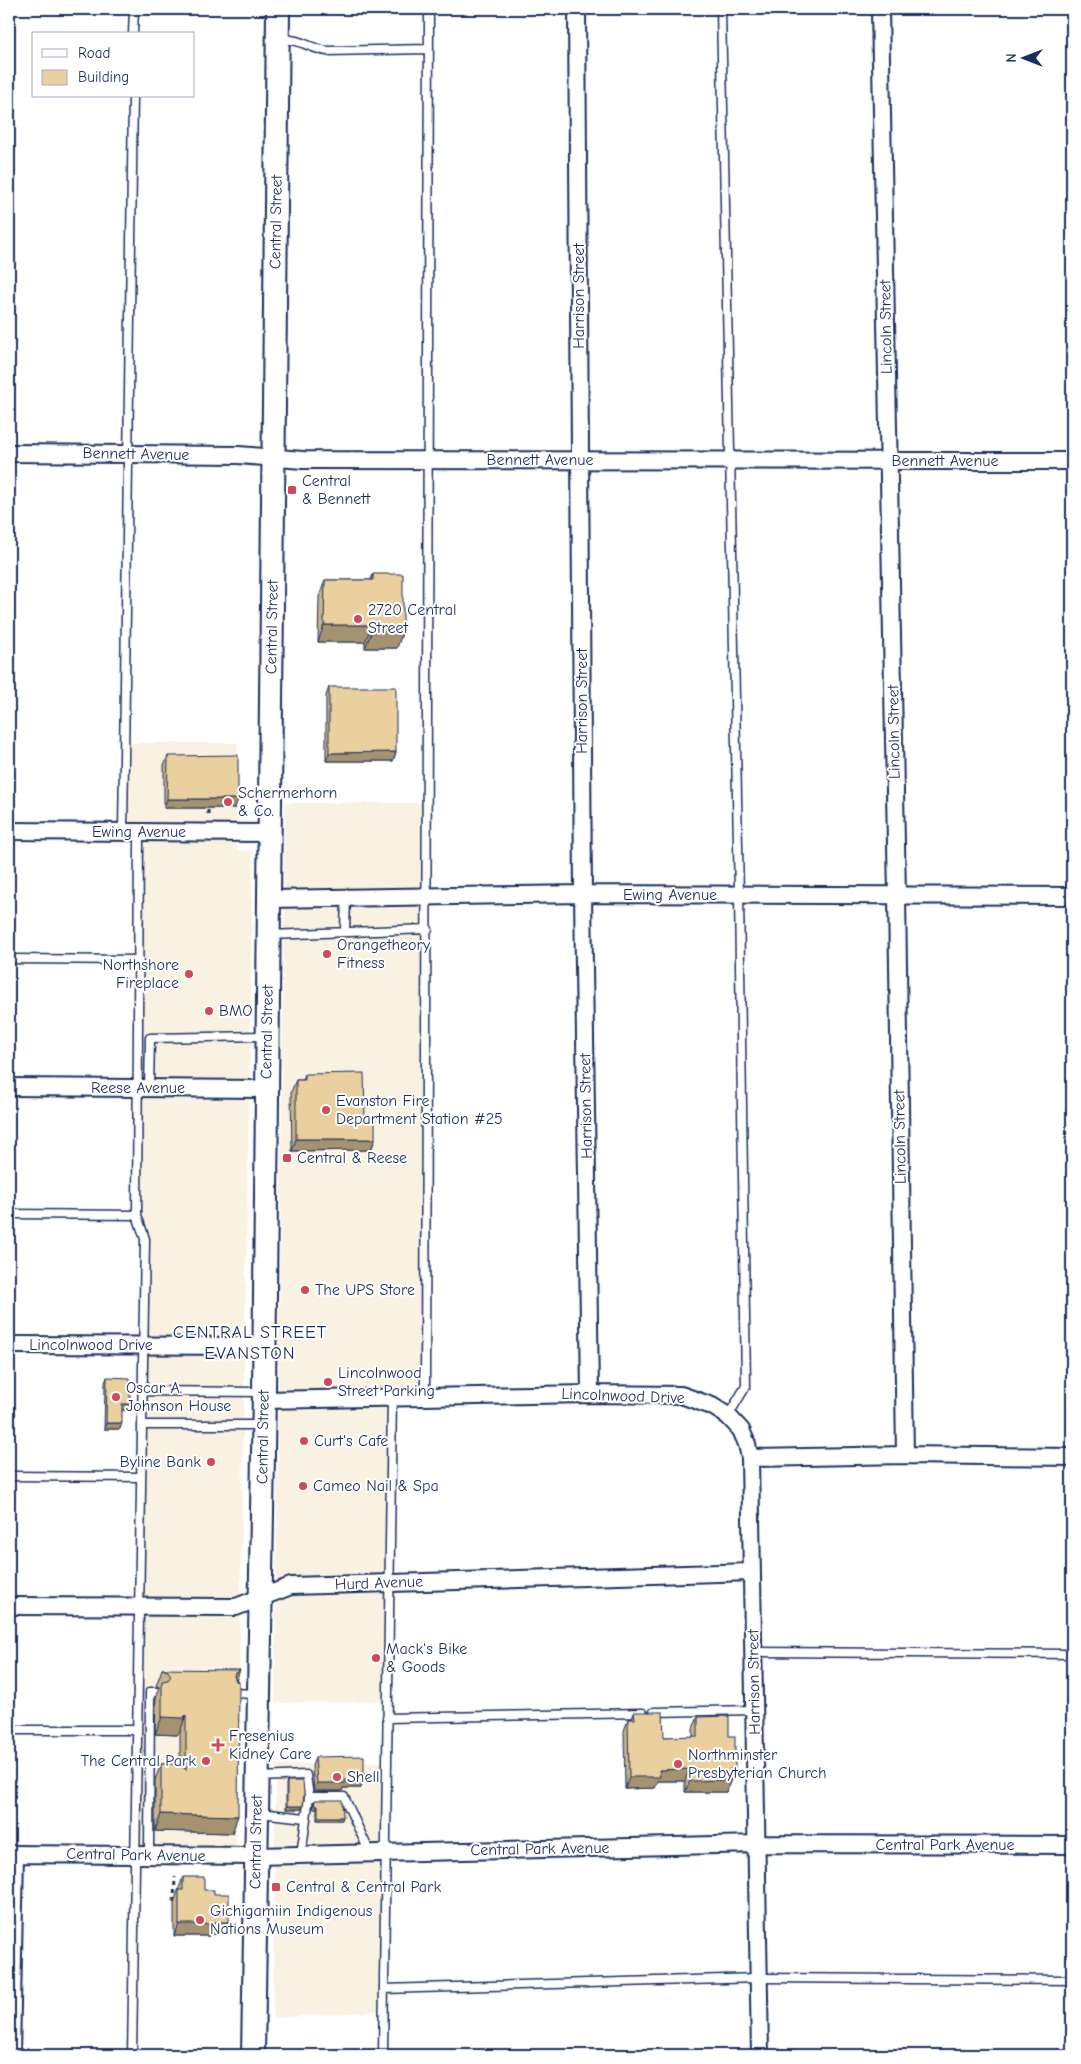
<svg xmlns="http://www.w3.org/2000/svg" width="1081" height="2064" viewBox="0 0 1081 2064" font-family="'Comic Neue',sans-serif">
	<rect width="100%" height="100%" fill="#fff"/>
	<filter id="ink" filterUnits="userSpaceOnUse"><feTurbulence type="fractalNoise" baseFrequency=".02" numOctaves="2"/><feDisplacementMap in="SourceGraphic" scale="10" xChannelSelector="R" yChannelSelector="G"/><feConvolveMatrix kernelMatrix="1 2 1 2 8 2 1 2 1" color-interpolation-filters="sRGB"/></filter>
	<g filter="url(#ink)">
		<!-- built -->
		<path fill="#f9f1e2" d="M126,743H238L237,850L253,851L236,1853L139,1850L147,1238L139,1214L144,852L126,810Z
			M285,803H426L422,1395H389L385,1701L275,1703Z
			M384,1762L381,2011L273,2018L276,1765Z"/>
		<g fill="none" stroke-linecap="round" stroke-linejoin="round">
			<defs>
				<path id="service" d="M721,9L739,895L746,1386L728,1416
					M133,34L134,9
					M280,39C301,39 309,48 327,51L429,49
					M123,832L133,96
					M345,931L346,897
					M270,935L428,929
					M9,959L139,960
					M149,1089L150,1038L265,1036
					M9,1214L137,1215
					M143,1391L262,1392
					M425,1397L429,9
					M142,1425H261
					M9,1476L141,1477
					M754,1652L1072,1654
					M233,1693L256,1694
					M654,1712L755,1710
					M387,1718L643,1713
					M9,1730H137
					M260,1777L306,1775L309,1797
					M260,1813L305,1818
					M149,1855L150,1692H159
					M301,1855L309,1797H344L370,1853
					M384,1989L759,1978L1072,1980
					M132,2055L145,1239L137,1215L139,832
					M383,2055L392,1397"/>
				<path id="minor" d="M577,9L583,894L590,1394
					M880,9L897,896L905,1455
					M9,453L238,455L303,460L1072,461
					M9,831L269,833
					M269,899L583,894L1072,896
					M9,1087L267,1089
					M9,1345L264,1346
					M263,1400L590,1394L681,1395L712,1406L728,1416L741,1430L747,1444L750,1458L760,2055
					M750,1458L905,1455L1072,1457
					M9,1606L236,1607L291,1586L752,1572
					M9,1854L256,1856L758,1844L1072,1845
					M11,2055L15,1854"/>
				<path id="secondary" d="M253,2055L264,1392L278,9"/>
			</defs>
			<!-- service casing -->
			<use href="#service" stroke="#1b2f5e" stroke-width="11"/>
			<!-- minor casing -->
			<use href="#minor" stroke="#1b2f5e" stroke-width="20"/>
			<!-- secondary casing -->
			<use href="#secondary" stroke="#1b2f5e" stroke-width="26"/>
			<!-- path -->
			<path stroke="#1b2f5e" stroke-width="3" stroke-dasharray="4 4" stroke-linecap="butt" d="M208,810V818
				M174,1902L175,1877"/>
			<!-- service -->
			<use href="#service" stroke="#fff" stroke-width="8"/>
			<!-- minor -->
			<use href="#minor" stroke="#fff" stroke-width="16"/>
			<!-- secondary -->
			<use href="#secondary" stroke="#fff" stroke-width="22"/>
		</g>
		<!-- wall -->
		<path fill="#c9b389" stroke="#1b2f5e" d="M373,574L397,648H365V642H318L319,597L325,580H371Z
			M329,687L396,752L393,761H326V696Z
			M168,756L235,808H164V765Z
			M305,1074L365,1116L375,1139L371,1150L292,1151L291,1092L296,1080H303Z
			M107,1377L128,1410H122L120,1429H104L105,1383Z
			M162,1669L236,1681L232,1833L155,1831V1780L161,1764H180V1732L177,1735L155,1734L156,1698L160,1687L156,1686Z
			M634,1712L664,1737H693V1728L698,1717L729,1736L735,1769L726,1792H685V1781H658L655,1788L625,1789L624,1731L628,1719H632Z
			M315,1757L361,1788H343L342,1791H314L312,1766Z
			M287,1781L303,1806L302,1809H286V1784Z
			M315,1800L342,1820H317V1808H313Z
			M183,1877L204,1890L214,1894L229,1922L225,1934H210L209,1936H174V1902Z"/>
		<!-- shaded-wall -->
		<path fill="#a4926f" stroke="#1b2f5e" d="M324,625H372L365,642H318Z
			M372,631H403L397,648H365Z
			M396,752L393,761H326L329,753Z
			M167,799H238L235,808H164Z
			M296,1139H375L371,1150L292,1151Z
			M122,1404H130L128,1410H120Z
			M106,1423H122L120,1429H104Z
			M240,1670L234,1687L229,1690L235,1673Z
			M186,1715L180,1732L177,1735L155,1734L162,1717Z
			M689,1769L685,1781H658L655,1788L625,1789L629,1777L659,1770Z
			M730,1769H735L726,1792H685L690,1781Z
			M364,1779L361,1788H343L342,1791H314L317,1783L345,1780Z
			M314,1805H318L317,1808H313Z
			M287,1806H303L302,1809H286Z
			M161,1814L238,1816L232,1833L155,1831Z
			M318,1817H343L342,1820H317Z
			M213,1922H229L225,1934H210L209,1936H174L179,1924Z"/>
		<!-- building -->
		<path fill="#ead09f" stroke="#1b2f5e" d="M373,574H403V631H372V625H324L325,580H373Z
			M329,687H396V752L329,753Z
			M238,755V799H167L168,756Z
			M364,1073L365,1116H375V1139H296V1080H305V1074Z
			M107,1377L130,1378V1404H122V1423H106Z
			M162,1669L240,1670L235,1673L234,1676L236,1681L239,1682L238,1816L161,1814V1764H180L186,1770V1715L183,1718L162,1717V1681L168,1680L171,1676L168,1671Z
			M634,1712H663L664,1737L698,1736V1717L729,1716V1736H735V1769H730V1780L690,1781L689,1769L659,1770L660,1777H629L628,1719H635Z
			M364,1756V1779L345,1780V1783H317L315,1757Z
			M287,1781H303L304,1794L303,1806H287Z
			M315,1800H342L343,1817H318V1805H314Z
			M183,1877H204V1890H214V1894H229V1922H213V1924H179V1890H183Z"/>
	</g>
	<!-- markers -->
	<g fill="#d1495b" stroke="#fff" stroke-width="2">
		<rect x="287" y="485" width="10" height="10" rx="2.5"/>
		<circle cx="358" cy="619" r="5"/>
		<circle cx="228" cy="802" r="5"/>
		<circle cx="327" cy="954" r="5"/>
		<circle cx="189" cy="974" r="5"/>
		<circle cx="209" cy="1011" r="5"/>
		<circle cx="326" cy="1110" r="5"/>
		<rect x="282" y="1153" width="10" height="10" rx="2.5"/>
		<circle cx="305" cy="1290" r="5"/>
		<circle cx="328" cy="1382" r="5"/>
		<circle cx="116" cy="1397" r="5"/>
		<circle cx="304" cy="1441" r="5"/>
		<circle cx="211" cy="1462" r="5"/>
		<circle cx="303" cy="1486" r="5"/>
		<circle cx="376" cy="1658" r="5"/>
		<path d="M215.5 1737.5h5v5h5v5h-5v5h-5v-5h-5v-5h5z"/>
		<circle cx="206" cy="1761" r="5"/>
		<circle cx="678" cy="1764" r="5"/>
		<circle cx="337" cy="1777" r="5"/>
		<rect x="271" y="1882" width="10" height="10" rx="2.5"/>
		<circle cx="200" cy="1920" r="5"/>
	</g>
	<g text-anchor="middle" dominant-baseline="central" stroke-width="4" stroke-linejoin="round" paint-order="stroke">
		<!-- street labels -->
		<g font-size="16" fill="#1b2f5e" stroke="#fff">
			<text transform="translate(276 222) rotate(-89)">Central Street</text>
			<text transform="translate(579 296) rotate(-90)">Harrison Street</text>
			<text transform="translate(886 327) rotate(-91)">Lincoln Street</text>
			<text transform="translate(136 454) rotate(1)">Bennett Avenue</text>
			<text x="540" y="460">Bennett Avenue</text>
			<text x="945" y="461">Bennett Avenue</text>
			<text transform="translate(272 627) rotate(-89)">Central Street</text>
			<text transform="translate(582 701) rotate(-90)">Harrison Street</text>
			<text transform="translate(894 732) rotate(-91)">Lincoln Street</text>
			<text x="139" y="832">Ewing Avenue</text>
			<text x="670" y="895">Ewing Avenue</text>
			<text transform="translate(267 1032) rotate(-89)">Central Street</text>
			<text x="138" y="1088">Reese Avenue</text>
			<text transform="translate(586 1106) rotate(-91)">Harrison Street</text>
			<text transform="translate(900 1137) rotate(-91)">Lincoln Street</text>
			<text x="91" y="1345">Lincolnwood Drive</text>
			<text transform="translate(623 1396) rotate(2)">Lincolnwood Drive</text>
			<text transform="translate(263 1437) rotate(-89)">Central Street</text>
			<text transform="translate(379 1583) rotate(-2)">Hurd Avenue</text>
			<text transform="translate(754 1682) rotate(-91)">Harrison Street</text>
			<text transform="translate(256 1842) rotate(-89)">Central Street</text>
			<text x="945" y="1845">Central Park Avenue</text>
			<text transform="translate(540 1849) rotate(-1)">Central Park Avenue</text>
			<text transform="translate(136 1855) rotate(1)">Central Park Avenue</text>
		</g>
		<!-- poi labels -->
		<g font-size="16" fill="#1b2f5e" stroke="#fff" text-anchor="start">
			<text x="302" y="481">Central<tspan x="302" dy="18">&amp; Bennett</tspan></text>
			<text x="368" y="610">2720 Central<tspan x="368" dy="18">Street</tspan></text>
			<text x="238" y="793">Schermerhorn<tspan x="238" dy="18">&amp; Co.</tspan></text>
			<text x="337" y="945">Orangetheory<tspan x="337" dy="18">Fitness</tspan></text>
			<text x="179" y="965" text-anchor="end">Northshore<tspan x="179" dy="18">Fireplace</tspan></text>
			<text x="219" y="1011">BMO</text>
			<text x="336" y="1101">Evanston Fire<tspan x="336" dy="18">Department Station #25</tspan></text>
			<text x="297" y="1158">Central &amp; Reese</text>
			<text x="315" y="1290">The UPS Store</text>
			<text x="338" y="1373">Lincolnwood<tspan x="338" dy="18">Street Parking</tspan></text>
			<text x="126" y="1388">Oscar A.<tspan x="126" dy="18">Johnson House</tspan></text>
			<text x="314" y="1441">Curt's Cafe</text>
			<text x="201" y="1462" text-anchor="end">Byline Bank</text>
			<text x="313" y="1486">Cameo Nail &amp; Spa</text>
			<text x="386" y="1649">Mack's Bike<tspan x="386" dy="18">&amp; Goods</tspan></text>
			<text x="229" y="1736">Fresenius<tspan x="229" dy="18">Kidney Care</tspan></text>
			<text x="688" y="1755">Northminster<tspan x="688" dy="18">Presbyterian Church</tspan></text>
			<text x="196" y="1761" text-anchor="end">The Central Park</text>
			<text x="347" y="1777">Shell</text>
			<text x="286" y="1887">Central &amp; Central Park</text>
			<text x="210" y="1911">Gichigamiin Indigenous<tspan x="210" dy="18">Nations Museum</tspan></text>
		</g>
		<!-- neighbourhood labels -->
		<g font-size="18" letter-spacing="1" fill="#1b2f5e" stroke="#fff">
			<text x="250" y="1332">CENTRAL STREET<tspan x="250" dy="21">EVANSTON</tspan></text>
		</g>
	</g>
	<!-- margin -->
	<rect width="1081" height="2064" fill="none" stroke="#fff" stroke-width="30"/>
	<rect x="15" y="15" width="1051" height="2034" fill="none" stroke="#1b2f5e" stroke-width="2" filter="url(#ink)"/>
	<!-- legend -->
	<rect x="32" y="32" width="162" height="65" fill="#ffffff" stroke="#a4acbf"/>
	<rect x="42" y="49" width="25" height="8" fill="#ffffff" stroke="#a4acbf"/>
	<text x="78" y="58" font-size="15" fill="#1b2f5e">Road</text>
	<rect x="42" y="70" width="25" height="15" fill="#ead09f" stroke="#a4acbf"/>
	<text x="78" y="82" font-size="15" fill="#1b2f5e">Building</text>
	<!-- north arrow -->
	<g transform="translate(1024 58) rotate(270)" stroke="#ffffff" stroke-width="4" paint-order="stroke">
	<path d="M0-4L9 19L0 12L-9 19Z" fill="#1b2f5e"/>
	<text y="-8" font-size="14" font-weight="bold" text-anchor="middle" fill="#1b2f5e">N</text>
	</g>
</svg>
